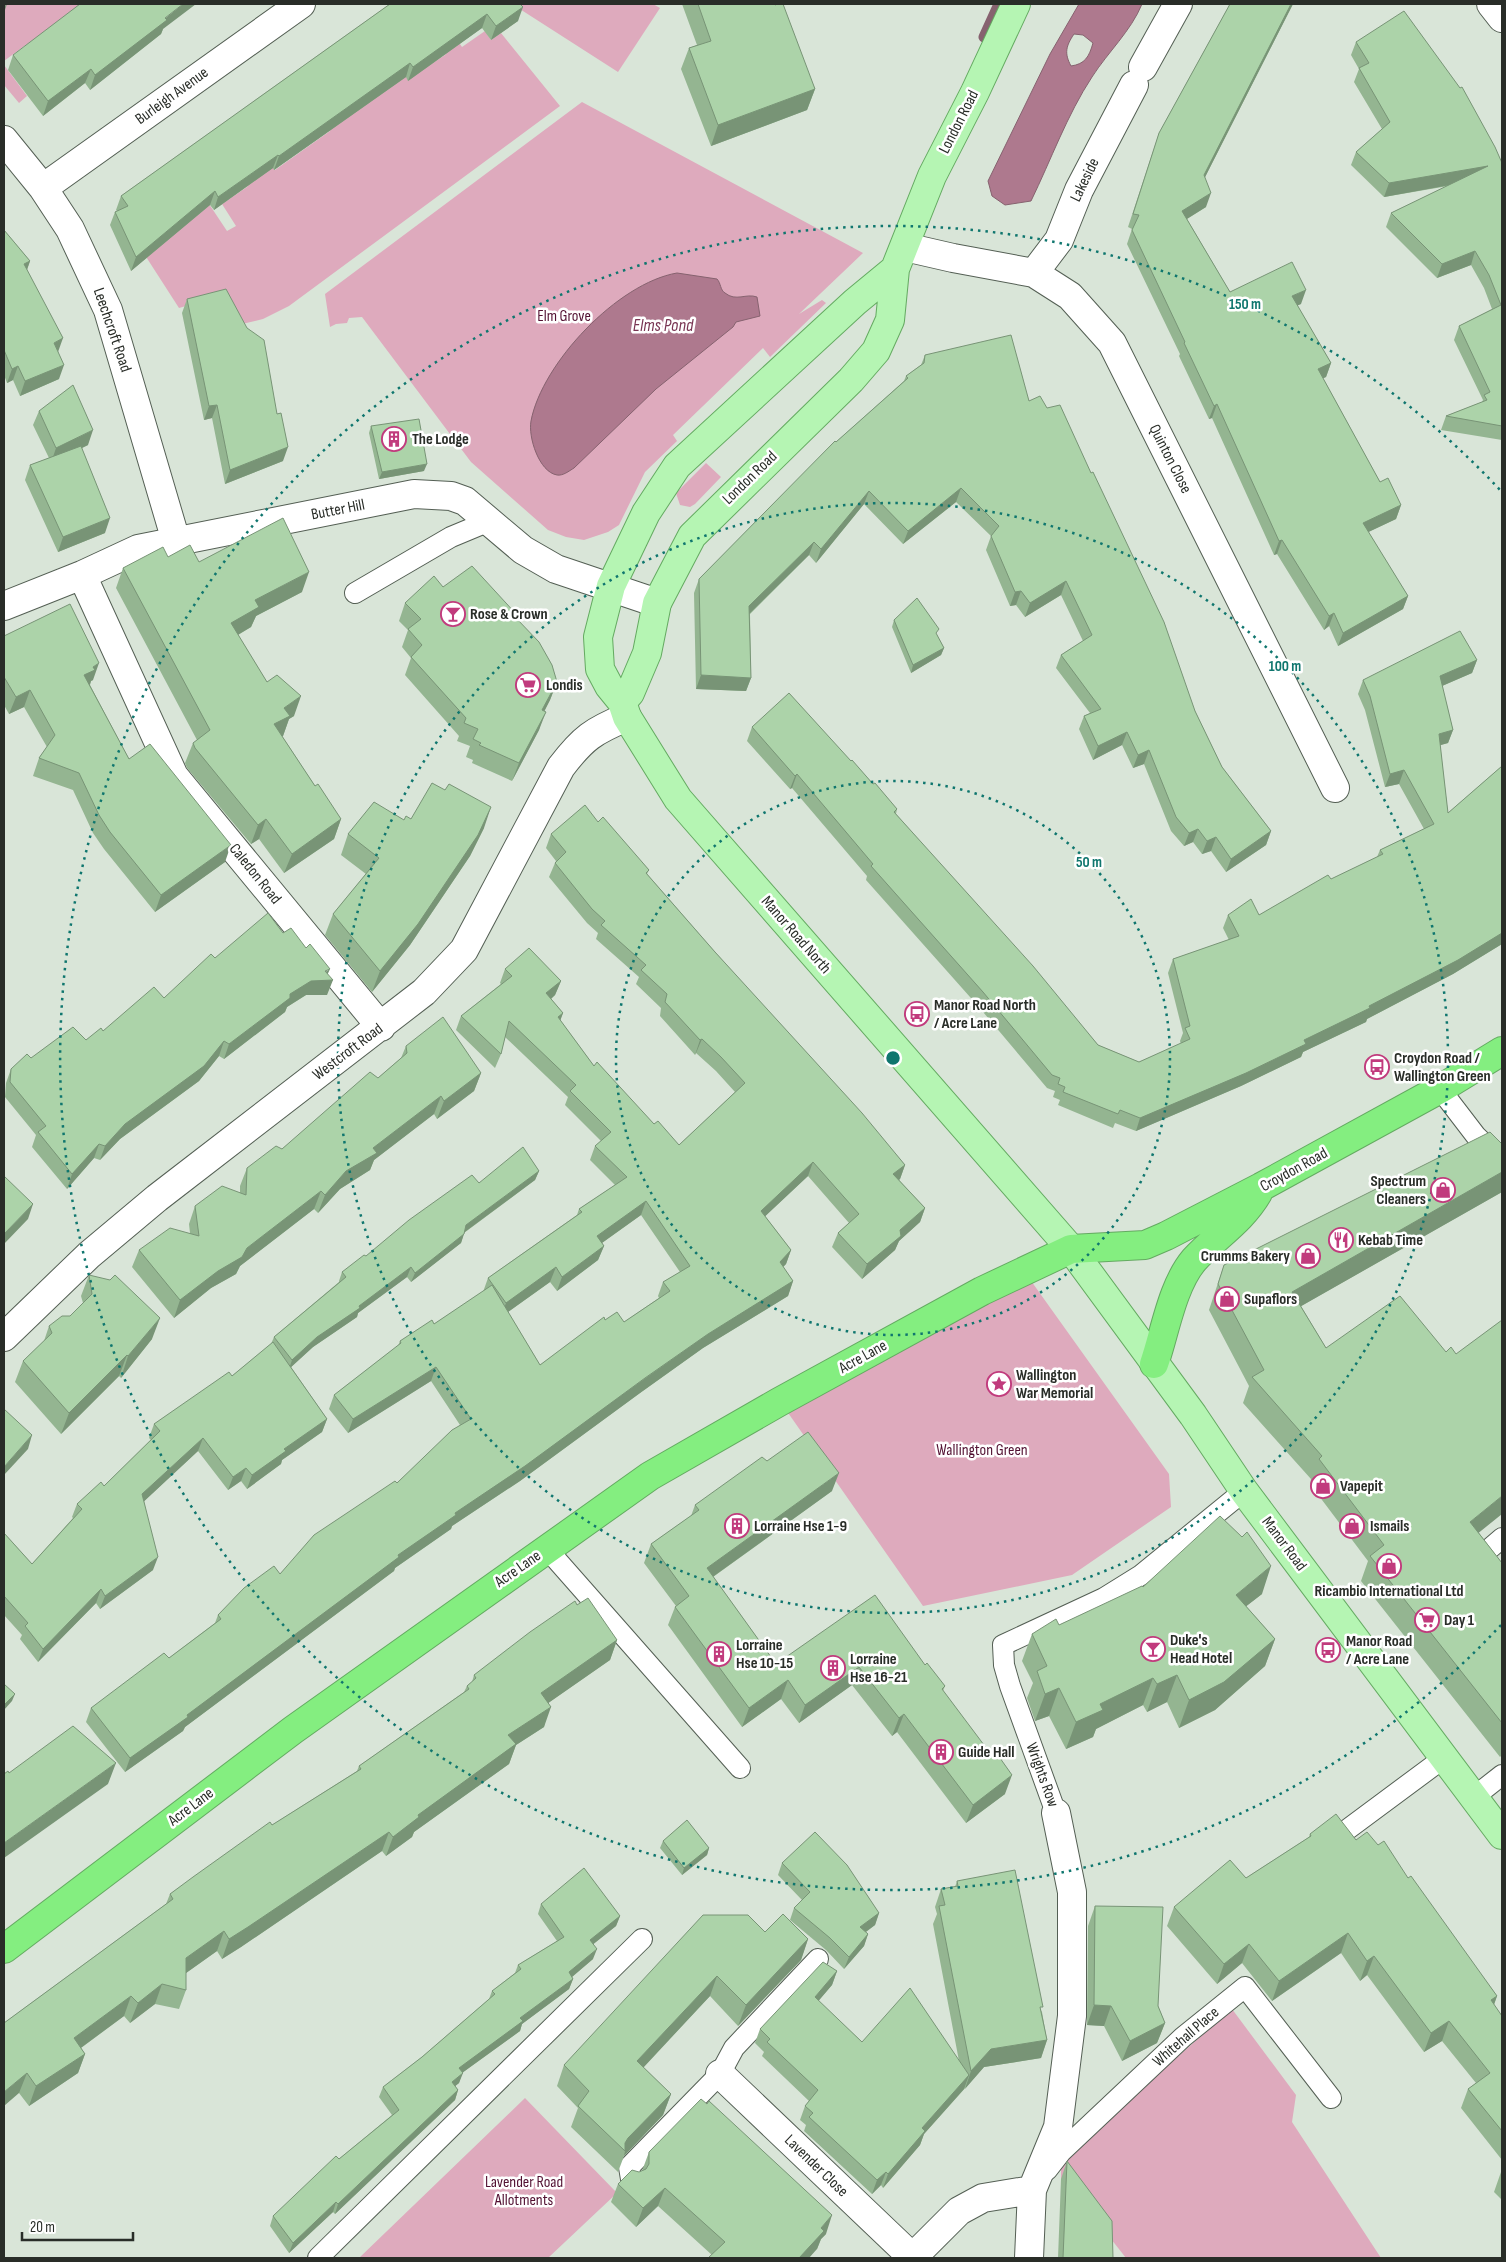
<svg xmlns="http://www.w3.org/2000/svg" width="1506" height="2262" viewBox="0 0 1506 2262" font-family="'Sofia Sans Condensed',sans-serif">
	<rect width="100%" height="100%" fill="#d9e5d8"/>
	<!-- green -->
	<path fill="#deaabd" d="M4,4H94L32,50L27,44L4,61Z
		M512,4H653L660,8L618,72Z
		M485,31L491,40L501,33L560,106L289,306L263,319L242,324L224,295L179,308L141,249L207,201L227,231L236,226L222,204L247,187L266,157L275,170L330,131L329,128L410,73L431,64L445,55L455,37L462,47Z
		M4,65L27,96L19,103L4,85Z
		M582,102L863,253L799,314L822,300L826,303L770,357L763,348L673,435L677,441L645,472L619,525L608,532L584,540L566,537L548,530L471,462L362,317L349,318L347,323L336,324L330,327L325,294Z
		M706,463L721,477L695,504L690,507L680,505L676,493Z
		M1024,1271L1169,1474L1171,1507L1072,1575L923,1606L784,1407Z
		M1232,2009L1296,2095L1292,2122L1381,2258H1126L1071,2188H1061V2159Z
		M525,2098L617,2193L548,2258H359Z"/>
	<!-- water -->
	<path fill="#ae798e" stroke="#86626f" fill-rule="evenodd" d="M1079,4H1142C1131,31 1108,52 1092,77C1067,115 1051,160 1031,201L1005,205L992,196L988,181L1050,54ZM1074,34L1083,35L1093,43C1089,57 1085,64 1071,66C1064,53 1066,46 1074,34Z
		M677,273L717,279C721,283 720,290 725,293C736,302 746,293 757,297L760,316L736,322L733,327L656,389L574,468C569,471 563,476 557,475C539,472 528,437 531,421C542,363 618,283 677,273Z"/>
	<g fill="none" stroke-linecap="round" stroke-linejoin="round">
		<!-- stream -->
		<path stroke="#86626f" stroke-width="11" d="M984,37L999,4"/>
		<defs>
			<path id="lane" d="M355,593L451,537L487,522
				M1440,1089L1476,1136L1502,1161
				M547,1549L740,1768
				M1488,1550L1502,1538
				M1474,1797L1502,1775
				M1056,1813L1010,1686L1004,1665L1003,1645L1104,1598L1141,1575L1244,1491
				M1348,1829L1445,1757
				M1047,2170L1061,2152L1183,2037L1245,1987L1331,2098
				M631,2179L629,2167L720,2074L734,2048L818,1959
				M318,2258L642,1939"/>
			<path id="street" d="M1491,4L1502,18
				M1143,67L1178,4
				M4,140L43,188L70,229L108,310L176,541
				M43,188L301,4
				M905,247L953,258L1034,273L1070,296L1112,343L1335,788
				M1034,273L1059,240L1079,190L1134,85
				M82,575L174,776L381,1027
				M4,606L82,575L138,549L414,494L451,496L465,501L523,550L556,569L657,603
				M4,1337L89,1255L157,1198L424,992L464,950L561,767C583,738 593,731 627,717
				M720,2074L913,2258
				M912,2258L959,2211L983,2198L1032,2190
				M1029,2258L1032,2190L1058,2127L1072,2016V1892L1056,1813"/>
			<path id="primary" d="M895,269L855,302L677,466L646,513L611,586L598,637L600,669L609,686L622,702L627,717L678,799L1071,1249L1193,1415L1244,1491L1502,1835
				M622,702L630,693L647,653L657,603L692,536L851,380L876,351L890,320L895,269L932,176L975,92L1016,4"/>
			<path id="highway" d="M1154,1364C1165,1332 1172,1286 1194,1260C1216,1236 1241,1222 1258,1193
				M4,1949L293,1730L650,1476L779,1402L982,1291L1071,1249L1145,1245L1166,1236L1261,1187L1440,1089L1502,1051"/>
		</defs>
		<!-- lane casing -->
		<use href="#lane" stroke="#545f54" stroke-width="22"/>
		<!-- street casing -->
		<use href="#street" stroke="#545f54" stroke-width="30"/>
		<!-- primary casing -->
		<use href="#primary" stroke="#64aa61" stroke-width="30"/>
		<!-- highway casing -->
		<use href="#highway" stroke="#64aa61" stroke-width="30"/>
		<!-- lane -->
		<use href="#lane" stroke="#fff" stroke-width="20"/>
		<!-- street -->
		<use href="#street" stroke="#fff" stroke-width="28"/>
		<!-- primary -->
		<use href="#primary" stroke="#b5f5b3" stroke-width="28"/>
		<!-- highway -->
		<use href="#highway" stroke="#84ee80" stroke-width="28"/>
	</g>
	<!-- wall -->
	<path fill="#94b591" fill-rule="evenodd" d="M390,4H520L518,21L491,40L482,28L408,81L406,77L274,170L273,168L214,210L210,205L131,271L110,225L115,212L117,211L116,210L121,196Z
		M682,4H774L815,89L807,110L711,146L681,69L689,48L697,45Z
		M1230,4H1296L1295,5L1293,4L1205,177L1206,207L1187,219L1230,292L1301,304L1297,305L1331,363L1326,377L1323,378L1380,482L1401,505L1396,519L1368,532L1408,596L1403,609L1338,646L1329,626L1324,630L1277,554L1274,555L1212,418L1209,419L1179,356L1180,354L1127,244L1132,229L1128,227L1159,133Z
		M163,29L161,34L90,90L85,83L43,116L8,70L13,55Z
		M1356,42L1502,163V440L1441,430L1446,416L1482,402L1483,400L1454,340L1459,326L1492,309L1484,288L1471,265L1437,278L1386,227L1391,213L1448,186L1384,197L1351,165L1356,152L1382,129L1354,82L1359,69L1351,55Z
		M4,230L30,261L27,270L58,352L59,379L20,396L13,380L7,383L4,375Z
		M187,299L283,461L225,484L212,418L204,420L182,313Z
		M925,355L1029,401L1195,711L1222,767L1271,831L1266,845L1226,872L1211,851L1202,854L1193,842L1184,846L1171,831L1144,764L1133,768L1122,745L1093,760L1079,729L1084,716L1090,713L1056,668L1061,655L1083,641L1061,595L1025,617L1016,605L1010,606L986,550L991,536L956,502L903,544L864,504L816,563L809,555L750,614L751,678L746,691L696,689L694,593L699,579L836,442L904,381L906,376L921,365Z
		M39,411L88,445L82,448L105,533L58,552L25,480L30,465L49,458L33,425Z
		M371,426L424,471L379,479L369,433Z
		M168,557L199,562L302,592L256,616L251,627L238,635L267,682L294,716L289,719L283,736H282L315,786L341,819L334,839L284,873L259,839L251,844L187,768L185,763L193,743L197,740L116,588L123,568Z
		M443,587L516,619L557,682L550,700L544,711L539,730L512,781L472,763L473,760L466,757L470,746L457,741L459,736L405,675L411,658L402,647L408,630L399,621L405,603Z
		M894,620L937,635L944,648L941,655L911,673L892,627Z
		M4,636L93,680L91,681L90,685L129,759L225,862L155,912L104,849L93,833L73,790L33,776L39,758L47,747L24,707L9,714L4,705Z
		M1477,660L1472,673L1442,686L1453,730L1448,743L1440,745L1448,813L1502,766V944L1453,974L1367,1019L1366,1022L1303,1052L1301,1057L1241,1086L1136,1131L1115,1123L1113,1128L1058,1105L1060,1100L1053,1097L1055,1091L1047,1088L978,1006L866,880L867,876L792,788L790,789L747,741L752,727L851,761L897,809L896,814L1098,1045L1139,1062L1181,1044L1180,1041L1183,1033L1168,973L1173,959L1229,940L1223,928L1228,915H1259L1377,857L1380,850L1424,829L1399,784L1385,787L1365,710L1358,694L1363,680Z
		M411,819L484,828L470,856L410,945L372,992L325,935L333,914L366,874L341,855L348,834L404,820Z
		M598,822L649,870L647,874L715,952L905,1165L900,1179L899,1180L925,1208L920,1222L899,1241L895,1250L862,1279L832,1247L838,1233L849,1223L808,1176L765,1216L791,1250L786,1264L783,1267L793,1281L788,1296L703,1348L640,1393L520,1481L452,1526L451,1529L395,1568L394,1571L185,1727L183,1731L125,1772L86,1722L91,1708L169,1658L215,1623L218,1615L280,1574L397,1483L460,1425L431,1381L348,1433L329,1409L334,1395L398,1346L400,1341L434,1324L483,1292L488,1278L577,1215L579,1209L615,1185L590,1160L595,1146L601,1141L565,1105L568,1097L505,1037L501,1054L495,1068L456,1030L461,1016L501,984L500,983L505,969L561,981L555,995L551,999L563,1013L560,1020L594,1066L654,1124L679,1145L735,1092L716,1071L696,1053L695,1055L660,1016L661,1008L636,984L639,977L596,939L598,933L587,923L549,877L555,863L556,861L546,848L551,834ZM641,1215L680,1272L663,1282L658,1296L659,1298L624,1322L605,1320L540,1365L508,1312L550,1282L557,1291L598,1260L604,1246L602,1243Z
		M283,933L328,974L327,995H306L287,1007L285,1012L224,1059L219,1056L199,1081L120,1139L100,1160L94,1158L67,1189L32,1147L36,1135L5,1097L6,1083L11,1069L31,1058L86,1040L103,1031L164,998L215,958Z
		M406,1046L481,1073L474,1091L437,1119L434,1114L374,1160L370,1170L340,1189L318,1213L314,1209L240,1266L236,1274L211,1288L174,1318L132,1267L139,1250L190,1233L189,1224L195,1206L240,1193V1186L247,1168L282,1149L378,1078L401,1058Z
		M1502,1144V1192L1301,1306L1326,1348L1479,1533L1502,1563V1755L1500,1757L1361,1581L1368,1561L1310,1484L1311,1479L1243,1403L1249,1386L1209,1310L1224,1265Z
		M539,1171L535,1180L464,1233L461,1243L411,1282L407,1277L358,1313L357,1317L313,1347L291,1367L327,1419L322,1432L282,1460L281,1464L247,1489L241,1481L228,1490L198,1451L144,1501L153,1570L100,1609L96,1603L38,1662L20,1639L22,1635L4,1615V1533L32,1564L73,1518L72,1517L77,1504L104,1486L151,1440L149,1438L154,1424L232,1376L271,1344L274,1337L339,1282V1281L342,1272L479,1183Z
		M89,1275L152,1339L121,1378L119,1376L61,1434L15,1382L23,1361L44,1341L49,1326L70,1316L83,1303L81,1296Z
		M767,1461L832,1491L713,1577L776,1664L925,1665L945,1686L943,1691L1005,1794L966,1823L897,1732L892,1736L852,1685L799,1723L781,1699L742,1727L668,1625L675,1607L676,1606L644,1563L651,1544L691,1516L695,1505Z
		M1143,1587L1262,1594L1246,1606L1275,1639L1265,1666L1215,1710L1179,1728L1167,1702L1147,1712L1143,1705L1096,1729L1093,1737L1066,1749L1049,1716L1035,1721L1027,1698L1033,1683L1022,1661L1032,1634L1059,1625Z
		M577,1605L617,1640L610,1660L548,1703L544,1727L516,1745L509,1764L414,1832L412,1837L386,1856L382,1851L241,1947L222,1959L217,1951L186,1973V1990L179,2009L155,2004L130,2023L124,2016L81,2048L85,2054L78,2073L29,2106L19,2093L4,2023L166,1904L170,1894L272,1825L357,1771L359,1766L464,1692L467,1686L472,1682L474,1675Z
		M1310,1834L1356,1840L1378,1845L1408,1878L1497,1996L1494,2005L1502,2016V2160L1461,2108L1468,2089L1476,2083L1442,2041L1424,2052L1367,1975L1360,1981L1341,1953L1272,2001L1242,1963L1217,1984L1167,1926L1174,1907L1246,1878L1309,1837Z
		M663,1841L709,1848L707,1855L682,1875L660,1848Z
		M782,1863L879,1913L875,1925L866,1932L868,1934L864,1946L844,1969L826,1950L790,1920L794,1908L802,1900L778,1875Z
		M957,1881L1042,2012L1047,2040L1041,2058L984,2067L924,2134L920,2145L883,2188L881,2185L872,2194L804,2131L806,2125L800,2120L805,2106L809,2101L762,2056L764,2052L755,2043L760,2029L837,1971L832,1985L818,2001L862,2042L959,2061L933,1924L937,1914L935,1907L941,1889L955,1887Z
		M541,1904L620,1916L616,1926L593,1944V1959L572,1977L573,1979L569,1989L522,2024L520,2031L462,2073L459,2083L455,2086L458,2090L455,2100L335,2214L333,2212L289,2253L270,2226L273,2216L339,2159L392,2115L379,2097L383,2087L422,2057L489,1999L492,1991L515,1973L518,1965L557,1941L538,1914Z
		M1095,1906L1158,2006L1165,2023L1157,2043L1122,2061L1104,2026L1087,2025L1088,1926Z
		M765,1932L808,1939L801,1960L738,2026L710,1996L643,2067L671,2094L663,2115L624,2156L618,2172L571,2127L578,2108L557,2086L564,2065Z
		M649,2152L826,2234L821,2239L817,2249L712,2255L658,2206L636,2227L611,2202L618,2184L642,2171Z
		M1067,2161L1113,2258H1058L1061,2179Z
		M1502,2171V2200L1494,2192L1501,2172Z"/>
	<!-- shaded-wall -->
	<path fill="#789476" d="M7,4L4,13V6Z
		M183,4H196L163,29L161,34L90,90L95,75Z
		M1291,4H1293L1199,189L1204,175Z
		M523,7L518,21L491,40L496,26Z
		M487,14L482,28L408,81L413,67Z
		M410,63L406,77L274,170L279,156Z
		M91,69L85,83L43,116L48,101Z
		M815,89L807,110L711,146L718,125Z
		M278,155L273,168L214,210L218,197Z
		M1488,166L1483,179L1384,197L1389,183Z
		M215,191L210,205L131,271L136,257Z
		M1211,193L1206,207L1177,225L1182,211Z
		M1475,251L1471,265L1437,278L1442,264Z
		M30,261L25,275L24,264Z
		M1306,290L1301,304L1287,310L1292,296Z
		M63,338L58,352L54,343Z
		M1331,363L1326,377L1313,383L1318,369Z
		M64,365L59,379L20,396L25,381Z
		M18,366L13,380L7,383L12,369Z
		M1217,404L1212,418L1209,419L1214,406Z
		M217,405L212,418L204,420L209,406Z
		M93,430L88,445L51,463L56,448Z
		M288,447L283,461L225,484L230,470Z
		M427,464L424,471L379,479L382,472Z
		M961,488L956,502L903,544L908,531Z
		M869,491L864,504L816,563L821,549Z
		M1401,505L1396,519L1358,537L1363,523Z
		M110,518L105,533L58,552L63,537Z
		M1282,540L1277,554L1274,555L1279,541Z
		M814,542L809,555L744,619L749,606Z
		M309,572L302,592L256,616L251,627L224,643L231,623L255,600Z
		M1066,581L1061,595L1025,617L1030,603Z
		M1021,591L1016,605L1010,606L1015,592Z
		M1408,596L1403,609L1338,646L1343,633Z
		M1334,613L1329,626L1324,630L1329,616Z
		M944,648L941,655L911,673L913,665Z
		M1477,660L1472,673L1435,689L1440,676Z
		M99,663L93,680L91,681L89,687L84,675L93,667Z
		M701,675L751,678L746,691L696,689Z
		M557,682L550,700L536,728L542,710Z
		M30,690L24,707L9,714L16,697Z
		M301,696L294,716L289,719L283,736L267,744L274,724L284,708Z
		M546,712L539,730L512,781L519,763Z
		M1453,730L1448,743L1434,747L1439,734Z
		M1127,732L1122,745L1093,760L1098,746Z
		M1149,750L1144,764L1133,768L1138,755Z
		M1404,770L1399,784L1385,787L1390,774Z
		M797,774L792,788L790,789L795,776Z
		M491,807L484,828L470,856L410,945L372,992L380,971Z
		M266,819L259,839L251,844L258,825Z
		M341,819L334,839L284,873L292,854Z
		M1198,829L1193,842L1184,846L1189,833Z
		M1271,831L1266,845L1226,872L1231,859Z
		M1216,837L1211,851L1202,854L1207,841Z
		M231,845L225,862L155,912L161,895Z
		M1502,933V944L1453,974L1367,1019L1366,1022L1303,1052L1301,1057L1241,1086L1136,1131L1140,1118L1304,1040L1369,1006Z
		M330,969L325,980H333L327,995H306L287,1007L285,1012L224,1059L229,1044L290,994Z
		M561,981L555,995L541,1008L546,993Z
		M563,1013L558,1027V1017Z
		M702,1039L696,1053L695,1055L700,1040Z
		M224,1041L219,1056L199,1081L120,1139L100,1160L105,1146L125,1124Z
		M481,1073L474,1091L437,1119L444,1101Z
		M441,1096L434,1114L374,1160L370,1170L340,1189L318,1213L325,1195L346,1171L373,1148Z
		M99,1144L94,1158L67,1189L72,1174Z
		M813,1162L808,1176L756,1225L761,1211Z
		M905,1165L900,1179L888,1189L893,1174Z
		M539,1171L535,1180L462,1234L466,1225Z
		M1502,1172V1192L1282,1317L1292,1292Z
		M321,1191L314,1209L240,1266L236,1274L211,1288L174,1318L180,1300Z
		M646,1201L641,1215L592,1250L597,1236Z
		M33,1204L28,1219L4,1244V1234Z
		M925,1208L920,1222L899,1241L895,1250L862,1279L867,1264L900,1230Z
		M464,1234L461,1243L411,1282L415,1273Z
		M604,1246L598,1260L557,1291L562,1277Z
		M791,1250L786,1264L774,1276L780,1262Z
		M411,1267L407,1277L358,1313L357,1317L313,1347L289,1369L292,1360L317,1337Z
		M556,1267L550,1282L501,1317L506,1303Z
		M793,1281L788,1296L703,1348L640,1393L520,1481L452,1526L451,1529L395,1568L394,1571L185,1727L183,1731L125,1772L130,1758L398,1555L455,1513L708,1334Z
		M160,1318L152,1339L121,1378L128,1356Z
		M127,1355L119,1376L61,1434L69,1413Z
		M436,1367L431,1381L348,1433L353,1419Z
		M327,1419L322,1432L282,1460L281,1464L247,1489L252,1475L284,1449Z
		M32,1435L28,1449L4,1475V1467Z
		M203,1438L198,1451L138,1507L142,1494Z
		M246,1468L241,1481L228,1490L233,1477Z
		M839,1473L832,1491L700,1586L707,1568Z
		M1502,1496V1514L1461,1547L1470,1522Z
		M158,1557L153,1570L100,1609L105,1596Z
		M1271,1566L1262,1594L1226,1622L1236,1595Z
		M101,1589L96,1603L38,1662L43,1649Z
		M1275,1639L1265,1666L1215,1710L1179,1728L1189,1700Z
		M617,1640L610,1660L534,1713L541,1693Z
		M859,1667L852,1685L799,1723L805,1705Z
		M1177,1675L1167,1702L1147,1712L1157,1684Z
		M1153,1678L1143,1705L1096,1729L1093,1737L1066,1749L1076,1722L1100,1704Z
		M788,1680L781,1699L742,1727L749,1708Z
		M1059,1688L1049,1716L1035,1721L1045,1694Z
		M15,1694L12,1701L4,1710V1705Z
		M551,1707L544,1727L516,1745L509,1764L414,1832L412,1837L386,1856L393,1837L508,1735Z
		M904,1714L897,1732L892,1736L899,1718Z
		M116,1763L108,1784L4,1858V1843Z
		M1012,1775L1005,1794L966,1823L973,1805Z
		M389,1832L382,1851L241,1947L222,1959L229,1939Z
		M709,1848L707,1855L682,1875L684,1868Z
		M879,1913L875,1925L856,1939L860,1927Z
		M620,1916L616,1926L586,1950L590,1940Z
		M224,1931L217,1951L179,1978L186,1958Z
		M1348,1933L1341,1953L1272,2001L1279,1981Z
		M868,1934L864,1946L844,1969L849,1957Z
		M808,1939L801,1960L738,2026L746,2005Z
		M1249,1944L1242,1963L1217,1984L1224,1964Z
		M597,1949L593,1959L566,1982L569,1972Z
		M1374,1956L1367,1975L1360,1981L1367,1961Z
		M837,1971L832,1985L810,2011L815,1997Z
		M717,1976L710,1996L630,2082L637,2061Z
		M573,1979L569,1989L522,2024L520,2031L455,2078L459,2068L520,2018Z
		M162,1984L155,2004L130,2023L138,2003Z
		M131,1996L124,2016L67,2058L74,2038Z
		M1497,1996L1490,2015L1491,2000Z
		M1094,2005L1111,2006L1104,2026L1087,2025Z
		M1449,2021L1442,2041L1424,2052L1431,2033Z
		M1165,2023L1157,2043L1122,2061L1130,2041Z
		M1047,2040L1041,2058L984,2067L965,2089L971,2071L991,2049Z
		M85,2054L78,2073L29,2106L36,2086Z
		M27,2073L19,2093L4,2106V2092Z
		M463,2073L459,2083L448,2092L452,2082Z
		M969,2075L964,2089L924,2134L920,2145L883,2188L888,2174L922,2128Z
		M458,2090L455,2100L335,2214L338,2204Z
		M671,2094L663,2115L624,2156L625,2151V2143L628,2138Z
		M886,2172L881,2185L872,2194L877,2180Z
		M665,2188L658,2206L636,2227L643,2208Z
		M336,2202L333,2212L289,2253L293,2243Z
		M832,2215L826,2234L821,2239L817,2249L809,2258H799L821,2228Z"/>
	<!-- building -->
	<path fill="#acd3a9" stroke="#789476" d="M80,4H183L165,18L167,20L95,75L91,69L48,101L13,55Z
		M390,4H520L523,7L496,26L487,14L413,67L410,63L279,156L278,155L218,197L215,191L136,257L115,212L128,206L121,196Z
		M698,4H774L775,5L778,4H783L815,89L718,125L689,48L711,41Z
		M1230,4H1291L1204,175L1211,193L1182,211L1230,292L1292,262L1306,290L1292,296L1331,363L1318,369L1380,482L1388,478L1401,505L1363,523L1408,596L1343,633L1334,613L1329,616L1282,540L1279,541L1217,404L1214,406L1184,343L1185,342L1132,230L1139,215L1133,214L1159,133Z
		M1404,11L1460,88L1462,87L1495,147L1502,163V426L1446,416L1487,400L1484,395L1490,392L1459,326L1501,305L1489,275L1475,251L1442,264L1391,213L1488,166L1389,183L1356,152L1390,122L1359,68L1369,63L1356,42Z
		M4,230L30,261L24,264L63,338L54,343L64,365L25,381L18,366L12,369L4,350Z
		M226,289L247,328L264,340L277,414L281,413L288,447L230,470L217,405L209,406L187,299Z
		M1011,335L1029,401L1040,396L1047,408L1060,405L1091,473L1093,472L1164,622L1195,711L1222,767L1271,831L1231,859L1216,837L1207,841L1198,829L1189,833L1176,817L1149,750L1138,755L1127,732L1098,746L1084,716L1101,709L1061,655L1092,635L1066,581L1030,603L1021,591L1015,592L991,536L999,526L961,488L908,531L869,491L821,549L814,542L749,606L751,678L701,675L699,579L835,441L836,442L908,378L906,376L924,363L925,355Z
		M73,385L93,430L56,448L39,411Z
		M419,419L427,464L382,472L371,426Z
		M81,446L110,518L63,537L30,465Z
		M283,518L309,572L255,600L259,607L231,623L267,682L277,675L301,696L284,708L290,716L274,724L315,786L318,784L341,819L292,854L266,819L258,825L195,748L193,743L210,730L123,568L163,547L168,557L190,545L199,562Z
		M472,566L517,615L516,618L539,642L552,665L557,682L542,710L546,712L519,763L479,745L481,743L473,739L478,729L464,723L466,718L411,657L422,645L408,629L421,619L405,603L434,576L443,587Z
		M917,598L939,629L936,633L944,648L913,665L894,620Z
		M70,604L99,663L93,667L95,670L84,675L129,759L150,744L231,845L161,895L110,832L99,815L79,773L39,758L55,735L30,690L16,697L4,677V636Z
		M1460,631L1477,660L1440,676L1453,730L1439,734L1448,813L1502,766V933L1458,960L1369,1006L1370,1008L1304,1040L1306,1044L1246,1073L1140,1118L1120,1110L1118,1114L1063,1092L1065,1087L1058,1084L1060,1078L1052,1075L983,992L871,866L873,864L797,774L795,776L752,727L789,693L851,761L852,760L873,784L875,783L897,809L894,812L1033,966L1098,1045L1139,1062L1190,1039L1185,1028L1190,1026L1173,959L1239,936L1228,915L1251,899L1259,915L1328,875L1331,879L1383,854L1380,850L1434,824L1404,770L1390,774L1370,696L1363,680Z
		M432,783L445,790L449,784L491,807L478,835L418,924L380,971L333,914L379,858L348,834L374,802L404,820L406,816L411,819Z
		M585,805L598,822L603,817L649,870L646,873L715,952L862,1113L905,1165L893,1174L925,1208L900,1230L901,1236L867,1264L838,1233L859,1214L813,1162L761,1211L791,1250L780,1262L793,1281L708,1334L645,1378L525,1466L455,1513L456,1515L398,1555L399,1557L187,1715L188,1717L130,1758L91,1708L164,1653L169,1658L221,1619L218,1615L244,1588L274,1566L280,1574L314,1535L395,1481L397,1483L452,1430L471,1419L436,1367L353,1419L334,1395L401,1343L400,1341L432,1320L434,1324L492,1285L540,1365L604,1317L605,1320L617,1312L624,1322L670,1291L663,1282L690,1266L646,1201L597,1236L604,1246L562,1277L556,1267L506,1303L488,1278L582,1212L579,1209L627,1177L595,1146L611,1132L570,1091L576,1085L509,1021L501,1054L461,1016L512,976L505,969L529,948L561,981L546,993L563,1013L558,1017L594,1066L597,1062L654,1124L658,1121L679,1145L745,1083L721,1057L702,1039L700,1040L665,1002L667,994L641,970L646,965L601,925L605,921L592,909L555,863L566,852L551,834Z
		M268,913L283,933L291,928L306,948L310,944L330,969L325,971L333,980L311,981L290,994V998L229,1044L224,1041L204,1066L125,1124L105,1146L99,1144L72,1174L38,1132L46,1126L10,1082L11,1069L27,1054L31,1058L73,1027L86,1040L101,1028L103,1031L154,987L164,998L211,954L215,958Z
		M443,1017L481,1073L444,1101L441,1096L373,1148L377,1153L346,1171L325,1195L321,1191L247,1248L242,1257L218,1271L180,1300L139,1250L170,1228L199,1236L195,1206L222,1186L246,1195L247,1168L276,1146L282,1149L370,1072L378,1078L407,1053L406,1046Z
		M1490,1132L1502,1144V1172L1292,1292L1326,1348L1400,1296L1446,1352L1451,1347L1456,1354L1502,1320V1496L1470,1522L1502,1563V1723L1370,1556L1384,1545L1319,1459L1322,1456L1252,1377L1264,1370L1218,1284L1224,1265Z
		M523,1147L539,1171L466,1225L464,1234L415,1273L411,1267L359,1306L360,1308L317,1337L292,1360L274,1337L346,1277L342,1272L364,1255L366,1256L409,1220L472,1175L479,1183Z
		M4,1176L33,1204L4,1234Z
		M89,1275L110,1280L115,1275L160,1318L128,1356L127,1355L69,1413L23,1361L52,1333L49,1326L62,1316H70L92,1294Z
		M273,1342L327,1419L284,1449L286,1451L252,1475L246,1468L233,1477L203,1438L142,1494L158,1557L105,1596L101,1589L43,1649L25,1626L28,1623L4,1596V1533L32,1564L82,1509L77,1504L101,1482L104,1486L160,1431L154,1424L229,1372L232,1376Z
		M4,1409L32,1435L4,1467Z
		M808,1432L839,1473L707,1568L776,1664L875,1595L925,1665L927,1663L945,1686L942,1689L990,1753L995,1751L1012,1775L973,1805L904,1714L899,1718L859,1667L805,1705L788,1680L749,1708L675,1607L689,1596L651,1544L699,1510L695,1505L762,1457L767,1461Z
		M1220,1516L1242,1537L1247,1532L1271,1566L1236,1595L1275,1639L1224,1682L1189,1700L1177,1675L1157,1684L1153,1678L1100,1704L1103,1710L1076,1722L1059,1688L1045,1694L1037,1671L1047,1666L1032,1634L1056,1619L1059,1625L1142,1586L1143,1587Z
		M588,1598L617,1640L541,1693L551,1707L508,1735L516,1744L418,1815L419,1817L393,1837L389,1832L248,1927L229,1939L224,1931L186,1958V1990L162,1984L138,2003L131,1996L74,2038L85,2054L36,2086L27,2073L4,2092V2023L173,1899L170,1894L193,1877L270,1822L272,1825L361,1769L359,1766L469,1689L467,1686L476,1678L474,1675L530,1632L575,1601L577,1605Z
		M4,1684L15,1694L4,1705Z
		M73,1726L116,1763L4,1843V1774L8,1771L9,1773Z
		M1336,1814L1356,1840L1367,1832L1378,1845L1384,1841L1408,1878L1411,1876L1497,1996L1491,2000L1502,2016V2131L1468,2089L1490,2073L1449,2021L1431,2033L1374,1956L1367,1961L1348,1933L1279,1981L1249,1944L1224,1964L1174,1907L1230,1860L1246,1878L1311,1836L1310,1834Z
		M687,1820L709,1848L684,1868L663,1841Z
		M815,1832L847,1865L879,1913L860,1927L868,1934L849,1957L830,1938L794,1908L810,1892L782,1863Z
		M584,1868L620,1916L590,1940L597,1949L569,1972L573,1979L520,2018L523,2021L459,2068L463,2073L452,2082L458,2090L338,2204L336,2202L293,2243L273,2216L336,2156L339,2159L399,2110L383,2087L422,2057L495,1994L492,1991L521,1969L518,1965L564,1937L541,1904Z
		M1015,1870L1043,2007H1040L1047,2040L991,2049L971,2071L939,1906L945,1905L941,1889L958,1886L957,1881Z
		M1095,1906L1163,1907L1158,2006L1165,2023L1130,2041L1111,2006L1094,2005Z
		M783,1914L808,1939L746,2005L717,1976L637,2061L671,2094L628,2138L625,2143V2151L578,2106L589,2091L564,2065L703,1915H748L765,1932Z
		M823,1962L837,1971L815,1997L862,2042L910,1988L969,2075L922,2128L925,2131L888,2174L886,2172L877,2180L809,2117L813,2113L805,2106L818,2090L767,2042L770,2039L760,2029Z
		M701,2099L707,2104L709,2101L832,2215L821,2228L824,2231L799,2258H708L725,2242L665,2188L643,2208L618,2184L632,2170L639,2172L646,2169L649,2164V2152Z
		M1067,2161L1112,2221L1113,2258H1063Z"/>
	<!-- distance rings -->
	<g fill="none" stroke="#0f766e" stroke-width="2.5" stroke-dasharray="2.5 5">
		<circle cx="893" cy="1058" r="277"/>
		<circle cx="893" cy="1058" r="555"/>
		<path d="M1501 1625A832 832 0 1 1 1501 491"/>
	</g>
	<!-- icons -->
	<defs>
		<symbol id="building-ring" viewBox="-11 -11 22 22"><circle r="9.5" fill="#fff" stroke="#c13b7d" stroke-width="1.5"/><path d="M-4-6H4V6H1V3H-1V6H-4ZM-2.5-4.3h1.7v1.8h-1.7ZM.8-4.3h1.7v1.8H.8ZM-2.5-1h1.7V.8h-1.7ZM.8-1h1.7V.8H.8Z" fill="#c13b7d"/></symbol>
		<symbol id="bar-ring" viewBox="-11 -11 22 22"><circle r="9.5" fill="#fff" stroke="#c13b7d" stroke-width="1.5"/><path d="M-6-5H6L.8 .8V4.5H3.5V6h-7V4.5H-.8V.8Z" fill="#c13b7d"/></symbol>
		<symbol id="supermarket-ring" viewBox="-11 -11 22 22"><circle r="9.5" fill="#fff" stroke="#c13b7d" stroke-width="1.5"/><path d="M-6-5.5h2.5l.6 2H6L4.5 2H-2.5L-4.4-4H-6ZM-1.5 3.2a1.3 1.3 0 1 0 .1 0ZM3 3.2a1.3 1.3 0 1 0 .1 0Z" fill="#c13b7d"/></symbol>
		<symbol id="bus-ring" viewBox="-11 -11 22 22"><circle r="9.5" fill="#fff" stroke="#c13b7d" stroke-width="1.5"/><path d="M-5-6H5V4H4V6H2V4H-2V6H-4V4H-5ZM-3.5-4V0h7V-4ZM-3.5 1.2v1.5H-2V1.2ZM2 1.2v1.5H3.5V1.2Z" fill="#c13b7d"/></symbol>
		<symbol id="shop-ring" viewBox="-11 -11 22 22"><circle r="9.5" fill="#fff" stroke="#c13b7d" stroke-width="1.5"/><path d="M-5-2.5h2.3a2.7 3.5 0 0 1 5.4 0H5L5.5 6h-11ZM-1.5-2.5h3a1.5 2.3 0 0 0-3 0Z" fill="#c13b7d"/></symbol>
		<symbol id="restaurant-ring" viewBox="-11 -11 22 22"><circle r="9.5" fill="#fff" stroke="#c13b7d" stroke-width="1.5"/><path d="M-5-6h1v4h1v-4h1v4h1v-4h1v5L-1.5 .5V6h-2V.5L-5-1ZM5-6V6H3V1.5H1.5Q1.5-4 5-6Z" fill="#c13b7d"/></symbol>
		<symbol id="sight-ring" viewBox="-11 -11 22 22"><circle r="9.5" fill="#fff" stroke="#c13b7d" stroke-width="1.5"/><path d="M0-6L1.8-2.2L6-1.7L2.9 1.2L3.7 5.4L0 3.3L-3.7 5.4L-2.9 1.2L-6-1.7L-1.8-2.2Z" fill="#c13b7d"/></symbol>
	</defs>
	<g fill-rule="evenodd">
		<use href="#building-ring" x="380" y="425" width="28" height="28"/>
		<use href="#bar-ring" x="439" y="600" width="28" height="28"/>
		<use href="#supermarket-ring" x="514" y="671" width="28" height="28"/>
		<use href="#bus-ring" x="903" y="1000" width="28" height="28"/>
		<use href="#bus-ring" x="1363" y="1053" width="28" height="28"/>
		<use href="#shop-ring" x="1429" y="1176" width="28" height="28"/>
		<use href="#restaurant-ring" x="1327" y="1226" width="28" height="28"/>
		<use href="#shop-ring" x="1294" y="1242" width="28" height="28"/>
		<use href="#shop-ring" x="1213" y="1285" width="28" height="28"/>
		<use href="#sight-ring" x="985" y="1370" width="28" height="28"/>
		<use href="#shop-ring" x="1309" y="1472" width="28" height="28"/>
		<use href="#building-ring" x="723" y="1512" width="28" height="28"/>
		<use href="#shop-ring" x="1338" y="1512" width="28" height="28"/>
		<use href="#shop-ring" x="1375" y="1552" width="28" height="28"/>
		<use href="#supermarket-ring" x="1413" y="1606" width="28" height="28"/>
		<use href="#bar-ring" x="1139" y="1635" width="28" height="28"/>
		<use href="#bus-ring" x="1314" y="1636" width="28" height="28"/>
		<use href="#building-ring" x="705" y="1640" width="28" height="28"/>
		<use href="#building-ring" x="819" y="1654" width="28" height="28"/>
		<use href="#building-ring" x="927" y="1738" width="28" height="28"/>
	</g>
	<g text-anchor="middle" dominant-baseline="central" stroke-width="5" stroke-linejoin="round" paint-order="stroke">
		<!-- street labels -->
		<g font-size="16" fill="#292d28" stroke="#fff">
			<text transform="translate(172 96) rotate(-36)">Burleigh Avenue</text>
			<text transform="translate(959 122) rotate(-63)">London Road</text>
			<text transform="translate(1085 180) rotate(-64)">Lakeside</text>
			<text transform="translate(112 330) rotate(71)">Leechcroft Road</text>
			<text transform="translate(1170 459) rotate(63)">Quinton Close</text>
			<text transform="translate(750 478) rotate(-44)">London Road</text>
			<text transform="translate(338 510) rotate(-11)">Butter Hill</text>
			<text transform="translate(255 874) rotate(51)">Caledon Road</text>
			<text transform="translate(796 935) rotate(49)">Manor Road North</text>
			<text transform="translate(348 1052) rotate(-37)">Westcroft Road</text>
			<text transform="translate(1294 1170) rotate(-29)">Croydon Road</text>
			<text transform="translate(863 1357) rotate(-29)">Acre Lane</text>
			<text transform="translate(1284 1544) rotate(53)">Manor Road</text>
			<text transform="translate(518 1569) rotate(-35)">Acre Lane</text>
			<text transform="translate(1042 1775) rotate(70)">Wrights Row</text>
			<text transform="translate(191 1807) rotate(-37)">Acre Lane</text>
			<text transform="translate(1186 2037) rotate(-41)">Whitehall Place</text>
			<text transform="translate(816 2166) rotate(44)">Lavender Close</text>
		</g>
		<!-- park labels -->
		<g font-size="16" fill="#521132" stroke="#fff">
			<text x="564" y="316">Elm Grove</text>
			<text x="982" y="1450">Wallington Green</text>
			<text x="524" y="2182">Lavender Road<tspan x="524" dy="18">Allotments</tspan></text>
		</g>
		<!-- poi labels -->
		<g font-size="16" font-weight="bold" fill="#292d28" stroke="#fff" text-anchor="start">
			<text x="412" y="439">The Lodge</text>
			<text x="470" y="614">Rose &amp; Crown</text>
			<text x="546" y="685">Londis</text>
			<text x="934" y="1005">Manor Road North<tspan x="934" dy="18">/ Acre Lane</tspan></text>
			<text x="1394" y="1058">Croydon Road /<tspan x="1394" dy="18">Wallington Green</tspan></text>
			<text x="1426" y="1181" text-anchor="end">Spectrum<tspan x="1426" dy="18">Cleaners</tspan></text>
			<text x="1358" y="1240">Kebab Time</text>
			<text x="1290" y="1256" text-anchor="end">Crumms Bakery</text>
			<text x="1244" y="1299">Supaflors</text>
			<text x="1016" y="1375">Wallington<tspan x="1016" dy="18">War Memorial</tspan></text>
			<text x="1340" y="1486">Vapepit</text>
			<text x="754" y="1526">Lorraine Hse 1-9</text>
			<text x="1370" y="1526">Ismails</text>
			<text x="1389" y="1591" text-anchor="middle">Ricambio International Ltd</text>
			<text x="1444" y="1620">Day 1</text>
			<text x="1170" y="1640">Duke's<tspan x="1170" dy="18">Head Hotel</tspan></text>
			<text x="1346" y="1641">Manor Road<tspan x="1346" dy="18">/ Acre Lane</tspan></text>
			<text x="736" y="1645">Lorraine<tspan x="736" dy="18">Hse 10-15</tspan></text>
			<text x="850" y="1659">Lorraine<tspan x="850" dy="18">Hse 16-21</tspan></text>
			<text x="958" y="1752">Guide Hall</text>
		</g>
		<!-- water labels -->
		<g font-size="18" font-style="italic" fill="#793553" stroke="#fff">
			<text x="663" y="325">Elms Pond</text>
		</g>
	</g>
	<circle cx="893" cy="1058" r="8" fill="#0f766e" stroke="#fff" stroke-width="2.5"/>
	<g font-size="15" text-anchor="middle" font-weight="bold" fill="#0f766e" stroke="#fff" stroke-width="5" stroke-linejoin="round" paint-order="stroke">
		<text x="1245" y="309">150 m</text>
		<text x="1285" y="671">100 m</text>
		<text x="1089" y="867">50 m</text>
	</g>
	<!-- border -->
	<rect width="1506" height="2262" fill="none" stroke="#292d28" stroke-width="10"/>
	<!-- scale -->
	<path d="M22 2232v8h111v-8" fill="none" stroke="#292d28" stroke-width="2.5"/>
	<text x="30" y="2232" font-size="15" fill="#292d28" stroke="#ffffff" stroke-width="4" paint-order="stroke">20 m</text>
</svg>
